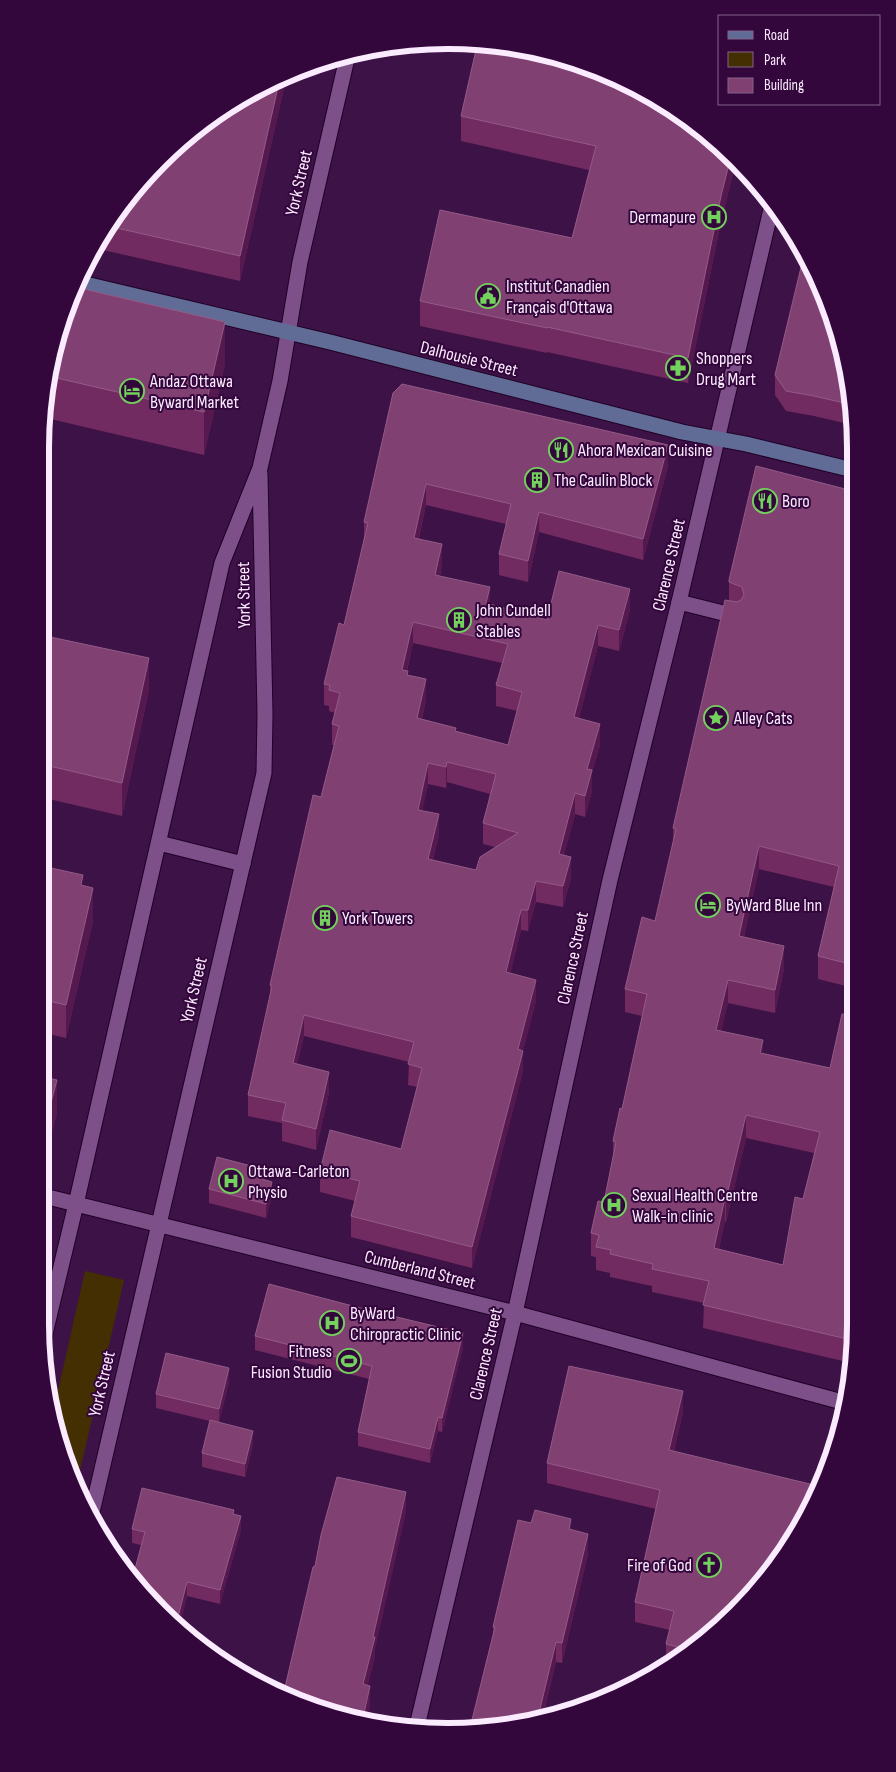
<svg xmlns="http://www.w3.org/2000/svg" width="896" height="1772" viewBox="0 0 896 1772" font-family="'Sofia Sans Condensed',sans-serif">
	<rect width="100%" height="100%" fill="#3d1247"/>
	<!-- green -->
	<path fill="#442f02" d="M85,1271L124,1280L77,1484L62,1455L54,1408Z"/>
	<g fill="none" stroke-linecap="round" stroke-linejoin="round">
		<defs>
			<path id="lane" d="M679,602L735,616
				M159,843L243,864"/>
			<path id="street" d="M40,1195L515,1313L846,1403
				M43,1342L76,1204L222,563L260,468L280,381L300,262L348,54
				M92,1512L264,773L265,714L260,474
				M417,1726L515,1313L610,880L679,602L773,201"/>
			<path id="secondary" d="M77,282L330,342L682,432L746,444L853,470"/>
		</defs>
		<!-- lane casing -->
		<use href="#lane" stroke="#200127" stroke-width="17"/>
		<!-- street casing -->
		<use href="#street" stroke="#200127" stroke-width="17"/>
		<!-- secondary casing -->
		<use href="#secondary" stroke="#200127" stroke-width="17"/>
		<!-- lane -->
		<use href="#lane" stroke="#7e5089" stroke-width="15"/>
		<!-- street -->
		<use href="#street" stroke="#7e5089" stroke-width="15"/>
		<!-- secondary -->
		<use href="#secondary" stroke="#616c96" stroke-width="15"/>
	</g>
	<!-- wall -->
	<path fill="#712b60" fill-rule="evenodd" d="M287,75L240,281L94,248L124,200L244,95Z
		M461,116L717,141L736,161L721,222L688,383L547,352V353L420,326V301L572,238L589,170L461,141Z
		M54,343L225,364L204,455L42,417Z
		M775,375L853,395V425L814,416L786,411L775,395Z
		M393,393L668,466L643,560L539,532L528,582L499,575V554L506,524L426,505L419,538L442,565L440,576L490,604L547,620L630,610L619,651L598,646L579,718L600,745L592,773V791L585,817L575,814L564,855L571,878L563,907L536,902L528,931L521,930L510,974L536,1001L523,1050V1071L472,1268L351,1237V1216L355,1201L320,1192V1171L401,1149L417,1087L408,1085L409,1062L304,1036L297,1064L329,1093L316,1150L282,1141V1123L248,1116V1095L270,998V985L321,797L334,745H332V724L335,713L329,711V706L324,705V684L344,625L364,538V522ZM413,643L502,663L496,685V706L517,711L508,745L456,731L422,719L426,700L408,675L407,671ZM447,782L490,794L483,823V844L495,847L476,870L433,860L439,835L422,811L428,784L446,788Z
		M853,491L854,988L818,979V956L834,887L759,869L744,937L784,969L775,1013L728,1003L721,1031L763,1053L830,1068L854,1015L855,1329L847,1362L703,1328L704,1303L652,1292V1286L610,1277V1273L596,1270V1257L591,1256V1233L604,1202L613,1158V1141L622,1109L642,1016L625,1012V989L655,921L673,844V828L729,601V580ZM746,1138L814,1153L803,1199L783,1265L719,1249L725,1221L726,1222Z
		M41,635L149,690L122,816L40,797Z
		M40,866L44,897L83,885L93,921L66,1038L40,1032V911L43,900L40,901Z
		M40,1054L45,1078L57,1113L45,1158L40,1156Z
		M209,1189L272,1195L266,1218L209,1203Z
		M255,1336L463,1347L442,1432L438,1431L430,1463L358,1446V1432L369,1379L255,1350Z
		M229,1382L219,1422L253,1444L245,1477L202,1467V1453L210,1421L156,1408V1394Z
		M683,1412L674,1451L814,1504L736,1613L666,1663V1644L670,1630L635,1622V1602L656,1509L547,1483V1463Z
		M234,1514L241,1530L220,1604L187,1596L180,1624L133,1581L135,1574V1569L141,1545L132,1543V1529Z
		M531,1523L571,1530L588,1554L562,1663L556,1662L543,1716L501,1729L493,1636V1627Z"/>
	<!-- shaded-wall -->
	<path fill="#56194f" d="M287,75L240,281V256L280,78Z
		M731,156L736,161L721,222L688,383V358L721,196Z
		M225,322V364L204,455V412Z
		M668,445V466L643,560V539Z
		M426,484V505L414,558V538Z
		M539,512V532L528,582V561Z
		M442,544V565L435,596V575Z
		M490,587V608L486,603Z
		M630,589V610L619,651V630Z
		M413,622V643L402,691V670Z
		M598,625V646L574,738V717Z
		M149,658V690L122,816V783Z
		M426,679V700L417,739V718Z
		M600,724V745L592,773V791L585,817V796L587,769Z
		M447,762V782L446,788V767Z
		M428,763V784L418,831V810Z
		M575,793V814L559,875V854Z
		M439,814V835L428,880V859Z
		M759,846V869L739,959V936Z
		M571,857V878L563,907V886Z
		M44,867V899L40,901V869Z
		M536,881V902L528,931V910Z
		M93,888V921L66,1038V1005Z
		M521,910V930L506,993V972Z
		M784,946V969L775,1013V990Z
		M536,980V1001L518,1070V1049Z
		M728,980V1003L716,1053V1030Z
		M304,1015V1036L293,1084V1063Z
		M763,1040V1063L760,1053Z
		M523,1051V1071L472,1268V1247Z
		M45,1055V1087L40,1076Z
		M329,1072V1093L316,1150V1129Z
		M57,1080V1113L45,1158V1125Z
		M746,1115V1138L726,1222V1199Z
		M255,1167V1181L252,1176Z
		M272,1182V1195L266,1218V1204Z
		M725,1198V1221L714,1271V1248Z
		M855,1306V1329L847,1362V1339Z
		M463,1333V1347L442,1432V1418Z
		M229,1368V1382L219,1423V1409Z
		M683,1391V1412L669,1470V1450Z
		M438,1417V1431L430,1463V1449Z
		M253,1431V1444L245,1477V1464Z
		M814,1485V1504L807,1514Z
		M406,1492V1513L375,1650V1658L363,1705V1684Z
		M241,1516V1530L220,1604V1590Z
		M571,1519V1538L569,1529Z
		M588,1534V1554L562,1663V1643Z
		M187,1582V1596L180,1624L177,1621Z
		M556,1642V1662L543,1716L538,1717Z
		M370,1686V1707L366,1723L362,1722Z"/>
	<!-- building -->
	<path fill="#804071" stroke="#935b87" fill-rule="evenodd" d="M478,41L553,54L628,82L717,141L731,156L721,196L688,358L547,327V328L420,301L440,210L572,238L596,146L461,116Z
		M280,78L240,256L108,226L124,200L179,141L244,95Z
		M804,255L825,292L853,395V405L814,396L786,391L775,375Z
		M75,287L225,322L204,412L48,376L54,343Z
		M402,384L668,445L643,539L539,512L528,561L499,554L511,504L426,484L414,538L442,544L435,575L490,587L486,603L547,620L559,571L630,589L619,630L598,625L574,717L600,724L587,769L592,770L585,796L575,793L559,854L571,857L563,886L536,881L528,910H521L506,972L536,980L518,1049L523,1051L472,1247L351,1216L360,1181L320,1171L330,1130L401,1149L422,1068L408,1064L414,1042L304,1015L293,1063L329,1072L316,1129L282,1120L286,1103L248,1095L272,986L270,985L313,795L321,797L339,726L332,724L340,693L329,690L330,685L324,684L339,623L344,625L368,523L364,522L393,393ZM413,622L508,644L496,685L522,692L508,745L455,731L456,728L417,718L426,679L407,675L408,671L402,670ZM447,762L496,774L483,823L518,833L480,857L476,870L428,859L439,814L418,810L428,763L446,767Z
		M756,466L853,491L854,965L818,956L839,866L759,846L739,936L784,946L775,990L728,980L716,1030L763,1040L760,1053L830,1068L842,1014L854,1015L855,1306L847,1339L703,1305L709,1281L652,1269L653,1264L610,1254L611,1250L596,1247L599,1235L591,1233L598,1201L604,1202L616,1142L613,1141L620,1108L622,1109L647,994L625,989L642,917L655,921L676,829L673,828L725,600L737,602L741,600L744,595L742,587L729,582V580ZM746,1115L820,1132L803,1199L795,1197L783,1265L714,1248L725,1198L726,1199Z
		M41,635L149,658L122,783L41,764Z
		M51,868L83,875L81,885L93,888L66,1005L40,999V911Z
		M40,1054L45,1055L40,1076Z
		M40,1076L57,1080L45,1125L40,1124Z
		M217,1157L255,1167L252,1176L272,1182L266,1204L209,1189Z
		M269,1284L372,1311L463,1333L442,1418L438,1417L430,1449L358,1432L372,1366L255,1336Z
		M166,1353L229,1368L219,1409L156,1394Z
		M569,1366L683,1391L669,1450L814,1485L807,1514L736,1613L686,1649L666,1644L674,1611L635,1602L660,1490L547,1463Z
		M210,1420L253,1431L245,1464L202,1453Z
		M337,1477L406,1492L373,1637H375L363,1684L370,1686L362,1722L292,1701L283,1696L313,1567L315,1566L321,1535Z
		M142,1488L234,1510L233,1514L241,1516L220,1590L187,1582L177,1621L133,1581L136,1569H135L145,1532L132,1529Z
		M535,1510L571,1519L569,1529L588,1534L562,1643L556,1642L538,1717L501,1729L470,1728L495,1627H493L518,1520L531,1523Z"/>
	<!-- icons -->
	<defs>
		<symbol id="hospital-ring" viewBox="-11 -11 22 22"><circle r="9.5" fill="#33063c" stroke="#73d25d" stroke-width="1.5"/><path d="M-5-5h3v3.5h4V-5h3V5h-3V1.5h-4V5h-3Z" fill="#73d25d"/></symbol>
		<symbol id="civic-ring" viewBox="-11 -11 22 22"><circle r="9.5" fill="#33063c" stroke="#73d25d" stroke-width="1.5"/><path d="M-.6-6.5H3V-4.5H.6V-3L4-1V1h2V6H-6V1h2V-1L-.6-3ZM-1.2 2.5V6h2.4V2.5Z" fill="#73d25d"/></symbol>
		<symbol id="pharmacy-ring" viewBox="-11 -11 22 22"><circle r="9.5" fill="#33063c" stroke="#73d25d" stroke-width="1.5"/><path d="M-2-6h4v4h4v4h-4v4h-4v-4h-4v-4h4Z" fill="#73d25d"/></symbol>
		<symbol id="hotel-ring" viewBox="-11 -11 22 22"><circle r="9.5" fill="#33063c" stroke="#73d25d" stroke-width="1.5"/><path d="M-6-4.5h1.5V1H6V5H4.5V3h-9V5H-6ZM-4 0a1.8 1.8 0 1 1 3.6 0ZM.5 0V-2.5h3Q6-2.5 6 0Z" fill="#73d25d"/></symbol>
		<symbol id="restaurant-ring" viewBox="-11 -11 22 22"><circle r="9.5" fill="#33063c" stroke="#73d25d" stroke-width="1.5"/><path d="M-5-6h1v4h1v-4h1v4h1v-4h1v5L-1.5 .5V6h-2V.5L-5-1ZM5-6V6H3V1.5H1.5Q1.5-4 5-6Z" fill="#73d25d"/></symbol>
		<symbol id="building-ring" viewBox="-11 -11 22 22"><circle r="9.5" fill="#33063c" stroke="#73d25d" stroke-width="1.5"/><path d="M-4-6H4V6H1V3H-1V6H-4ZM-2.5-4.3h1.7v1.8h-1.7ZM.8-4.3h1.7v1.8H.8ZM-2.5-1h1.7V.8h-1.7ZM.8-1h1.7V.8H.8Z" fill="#73d25d"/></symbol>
		<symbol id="sight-ring" viewBox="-11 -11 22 22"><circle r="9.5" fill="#33063c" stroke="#73d25d" stroke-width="1.5"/><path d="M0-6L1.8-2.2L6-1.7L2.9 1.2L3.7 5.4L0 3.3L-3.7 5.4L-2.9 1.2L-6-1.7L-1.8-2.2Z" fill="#73d25d"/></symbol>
		<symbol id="stadium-ring" viewBox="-11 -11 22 22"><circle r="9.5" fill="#33063c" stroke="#73d25d" stroke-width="1.5"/><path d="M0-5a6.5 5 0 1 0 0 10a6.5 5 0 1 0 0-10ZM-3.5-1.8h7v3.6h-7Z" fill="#73d25d"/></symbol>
		<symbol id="church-ring" viewBox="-11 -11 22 22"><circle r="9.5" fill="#33063c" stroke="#73d25d" stroke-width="1.5"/><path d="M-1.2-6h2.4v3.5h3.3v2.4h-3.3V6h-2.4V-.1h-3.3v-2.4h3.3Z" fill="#73d25d"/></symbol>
	</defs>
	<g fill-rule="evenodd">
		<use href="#hospital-ring" x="700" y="203" width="28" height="28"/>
		<use href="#civic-ring" x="474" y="282" width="28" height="28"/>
		<use href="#pharmacy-ring" x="664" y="354" width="28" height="28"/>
		<use href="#hotel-ring" x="118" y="377" width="28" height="28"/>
		<use href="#restaurant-ring" x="547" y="436" width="28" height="28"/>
		<use href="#building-ring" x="523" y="466" width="28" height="28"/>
		<use href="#restaurant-ring" x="751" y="487" width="28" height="28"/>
		<use href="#building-ring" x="445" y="606" width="28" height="28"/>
		<use href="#sight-ring" x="702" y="704" width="28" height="28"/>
		<use href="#hotel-ring" x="694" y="891" width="28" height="28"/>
		<use href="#building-ring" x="311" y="904" width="28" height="28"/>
		<use href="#hospital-ring" x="217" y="1167" width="28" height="28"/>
		<use href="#hospital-ring" x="600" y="1191" width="28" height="28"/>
		<use href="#hospital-ring" x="318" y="1309" width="28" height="28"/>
		<use href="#stadium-ring" x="335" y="1347" width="28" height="28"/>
		<use href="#church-ring" x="695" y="1551" width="28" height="28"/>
	</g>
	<g text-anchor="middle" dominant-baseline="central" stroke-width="4" stroke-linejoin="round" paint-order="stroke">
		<!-- street labels -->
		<g font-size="18" fill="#fbebff" stroke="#33063c">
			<text transform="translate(299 183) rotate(-77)">York Street</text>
			<text transform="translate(469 359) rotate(14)">Dalhousie Street</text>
			<text transform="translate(669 565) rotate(-77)">Clarence Street</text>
			<text transform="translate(244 595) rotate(-91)">York Street</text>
			<text transform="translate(573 958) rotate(-78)">Clarence Street</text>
			<text transform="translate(194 990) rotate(-77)">York Street</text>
			<text transform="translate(420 1270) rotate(14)">Cumberland Street</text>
			<text transform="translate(486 1354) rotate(-77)">Clarence Street</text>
			<text transform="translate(102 1384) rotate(-77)">York Street</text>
		</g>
		<!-- poi labels -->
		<g font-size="18" fill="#fbebff" stroke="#33063c" text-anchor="start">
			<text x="696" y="217" text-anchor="end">Dermapure</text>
			<text x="506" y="286">Institut Canadien<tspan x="506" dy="21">Français d'Ottawa</tspan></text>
			<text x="696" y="358">Shoppers<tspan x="696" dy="21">Drug Mart</tspan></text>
			<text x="150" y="381">Andaz Ottawa<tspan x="150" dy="21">Byward Market</tspan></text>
			<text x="578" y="450">Ahora Mexican Cuisine</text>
			<text x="554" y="480">The Caulin Block</text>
			<text x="782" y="501">Boro</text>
			<text x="476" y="610">John Cundell<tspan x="476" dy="21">Stables</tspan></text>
			<text x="734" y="718">Alley Cats</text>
			<text x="726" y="905">ByWard Blue Inn</text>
			<text x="342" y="918">York Towers</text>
			<text x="248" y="1171">Ottawa-Carleton<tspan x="248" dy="21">Physio</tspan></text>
			<text x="632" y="1195">Sexual Health Centre<tspan x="632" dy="21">Walk-in clinic</tspan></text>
			<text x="350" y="1313">ByWard<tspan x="350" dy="21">Chiropractic Clinic</tspan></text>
			<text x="332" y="1351" text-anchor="end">Fitness<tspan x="332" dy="21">Fusion Studio</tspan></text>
			<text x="692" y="1565" text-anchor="end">Fire of God</text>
		</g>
	</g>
	<!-- crop -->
	<path d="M0 0H896V1772H0ZM448 49H448A399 399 0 0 1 847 448V1324A399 399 0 0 1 448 1723H448A399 399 0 0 1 49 1324V448A399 399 0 0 1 448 49Z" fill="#33063c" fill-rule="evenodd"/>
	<path fill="none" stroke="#fbebff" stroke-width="6" d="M448 49H448A399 399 0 0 1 847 448V1324A399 399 0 0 1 448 1723H448A399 399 0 0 1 49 1324V448A399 399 0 0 1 448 49Z"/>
	<!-- legend -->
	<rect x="718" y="15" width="162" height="90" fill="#33063c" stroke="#83628a"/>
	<rect x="728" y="31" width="25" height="8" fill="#616c96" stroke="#83628a"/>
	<text x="764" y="40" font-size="15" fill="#fbebff">Road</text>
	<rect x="728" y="52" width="25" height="15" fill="#442f02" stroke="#83628a"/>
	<text x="764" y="65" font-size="15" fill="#fbebff">Park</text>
	<rect x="728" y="78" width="25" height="15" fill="#804071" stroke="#83628a"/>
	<text x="764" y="90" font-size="15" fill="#fbebff">Building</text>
</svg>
